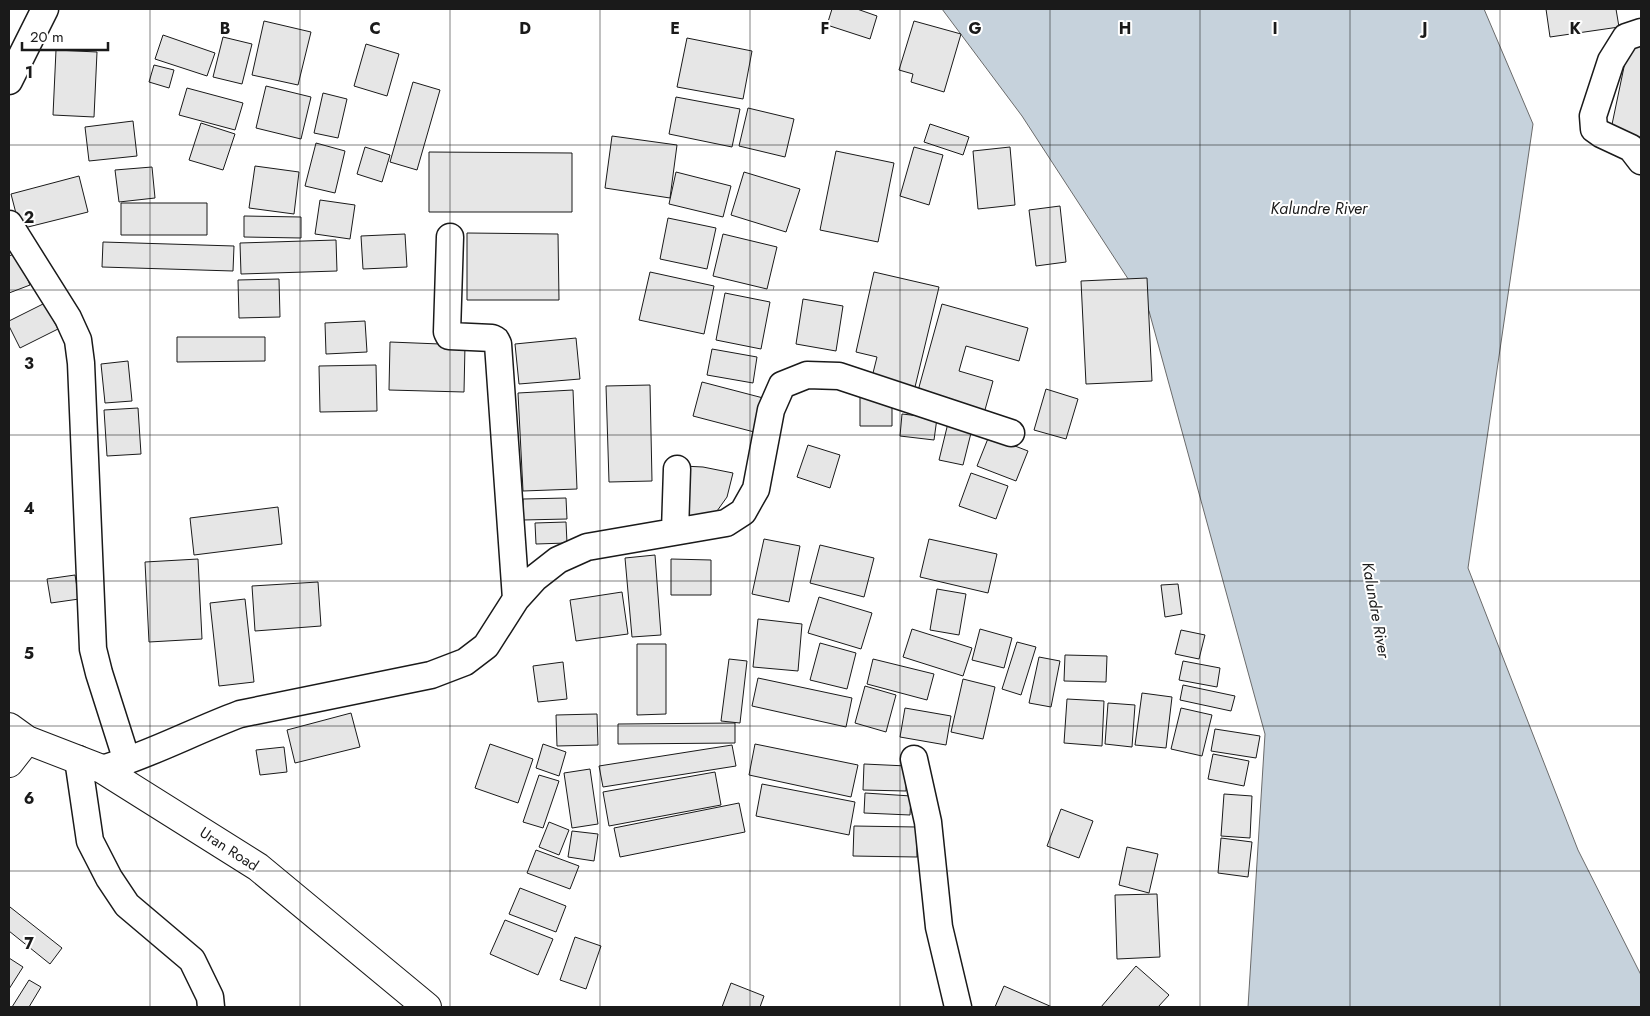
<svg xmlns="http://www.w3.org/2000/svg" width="1650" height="1016" viewBox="0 0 1650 1016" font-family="Jost,sans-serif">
	<rect width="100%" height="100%" fill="#fff"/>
	<!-- water -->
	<path fill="#c6d2dc" stroke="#6a6a6a" d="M942,9H1484L1533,124L1468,568L1578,850L1641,975V1007H1248L1265,734L1149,311L1022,116Z"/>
	<!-- building -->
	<path fill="#e6e6e6" stroke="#1a1a1a" d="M832,9H857L877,16L870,39L827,25Z
		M1546,9H1616L1619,27L1550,37Z
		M264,21L311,32L298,85L252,75Z
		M914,21L961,34L944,92L911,82L913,74L899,70Z
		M163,35L215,53L207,76L155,59Z
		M223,37L252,44L242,84L213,77Z
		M687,38L752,51L743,99L677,87Z
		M1629,43L1641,47V147L1610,134Z
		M366,44L399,54L387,96L354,86Z
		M56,50L97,52L94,117L53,115Z
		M154,65L174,70L169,88L149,82Z
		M413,82L440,90L417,170L390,162Z
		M266,86L311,97L301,139L256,128Z
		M187,88L243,103L235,130L179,115Z
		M323,93L347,99L338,138L314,133Z
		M676,97L740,109L732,147L669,134Z
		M748,108L794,119L785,157L739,146Z
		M133,121L137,156L89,161L85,127Z
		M201,123L235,134L223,170L189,160Z
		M930,124L969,137L963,155L924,142Z
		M612,136L677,145L670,198L605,188Z
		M316,143L345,151L335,193L305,186Z
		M365,147L390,155L382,182L357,174Z
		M914,147L943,155L929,205L900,196Z
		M1010,147L1015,205L978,209L973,151Z
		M836,151L894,163L878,242L820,230Z
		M429,152L572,153V212H429Z
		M255,166L299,172L294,214L249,208Z
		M152,167L155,198L119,202L115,170Z
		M676,172L731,186L723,217L669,204Z
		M744,172L800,189L786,232L731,215Z
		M79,176L88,212L20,229L11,194Z
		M320,200L355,205L350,239L315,234Z
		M121,203H207V235H121Z
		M1060,206L1066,262L1036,266L1029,210Z
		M244,216L301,217V238L244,237Z
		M668,218L716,228L707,269L660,259Z
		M467,233L558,234L559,300H467Z
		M405,234L407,267L363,269L361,236Z
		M723,234L777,247L767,289L713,276Z
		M336,240L337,271L241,274L240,243Z
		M103,242L234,246L233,271L102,267Z
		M16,253L30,285L9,293V256Z
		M650,272L714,286L704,334L639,320Z
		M874,272L939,287L915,387L872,377L877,357L856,352Z
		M1147,278L1152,381L1086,384L1081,281Z
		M279,279L280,317L239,318L238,280Z
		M725,293L770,302L761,349L716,340Z
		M803,299L843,306L836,351L796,344Z
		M45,303L58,329L20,348L9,326V321Z
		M942,304L1028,328L1019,361L966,346L959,371L993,381L983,417L916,398Z
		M365,321L367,352L326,354L325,323Z
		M177,337H265V361L177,362Z
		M576,338L580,379L519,384L515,344Z
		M390,342L465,345L464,392L389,390Z
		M712,349L757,357L753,383L707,375Z
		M128,361L132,401L105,403L101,364Z
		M376,365L377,411L320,412L319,366Z
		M702,382L767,399L758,433L693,416Z
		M650,385L652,481L609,482L606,386Z
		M1046,389L1078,399L1066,439L1034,430Z
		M573,390L577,489L523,491L518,393Z
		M860,397H892V426H860Z
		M138,408L141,454L107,456L104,410Z
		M902,414L937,418L934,440L900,436Z
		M949,419L973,425L963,465L939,460Z
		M989,436L1028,451L1016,481L977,466Z
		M808,445L840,455L830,488L797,477Z
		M683,466L703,467L733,473L727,497L717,511L700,517L681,520Z
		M971,473L1008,486L996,519L959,506Z
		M566,498L567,519L523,520V499Z
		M278,507L282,544L194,555L190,518Z
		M566,522L567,543L536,544L535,523Z
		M764,539L800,546L789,602L752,594Z
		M929,539L997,554L988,593L920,577Z
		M820,545L874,558L864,597L810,583Z
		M655,555L661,635L632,637L625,558Z
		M198,559L202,639L149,642L145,562Z
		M671,559L711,560V595H671Z
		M75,575L79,599L51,603L47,579Z
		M318,582L321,626L255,631L252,586Z
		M1178,584L1182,614L1165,617L1161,585Z
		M937,589L966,594L959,635L930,630Z
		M622,592L628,634L576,641L570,600Z
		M819,597L872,613L861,649L808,633Z
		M245,599L254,682L219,686L210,603Z
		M758,619L802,624L798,671L753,667Z
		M912,629L972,648L963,676L903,657Z
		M980,629L1012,638L1004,668L972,660Z
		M1181,630L1205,635L1199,659L1175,654Z
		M1017,642L1036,647L1021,695L1002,689Z
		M820,643L856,653L847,689L810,680Z
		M637,644H666V714L637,715Z
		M1065,655L1107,656L1106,682L1064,681Z
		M1039,657L1060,661L1051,707L1029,703Z
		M729,659L747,661L740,723L721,721Z
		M873,659L934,674L927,700L867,684Z
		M1183,661L1220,668L1217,687L1179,680Z
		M563,662L567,699L538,702L533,666Z
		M758,678L852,698L846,727L752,706Z
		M963,679L995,687L983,739L951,732Z
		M1183,685L1235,696L1231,711L1180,700Z
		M865,686L896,695L886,732L855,723Z
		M1142,693L1172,697L1166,748L1135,745Z
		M1067,699L1104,701L1102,746L1064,743Z
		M1108,703L1135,705L1132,747L1105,744Z
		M905,708L951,716L946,745L900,737Z
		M1181,708L1212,715L1202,756L1171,749Z
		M351,713L360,747L295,763L287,730Z
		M597,714L598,745L557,746L556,715Z
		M735,723V743L618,744V724Z
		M1215,729L1260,736L1256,758L1211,751Z
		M490,744L533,759L518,803L475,788Z
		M543,744L566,752L559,776L536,768Z
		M755,744L858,765L851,797L749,775Z
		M732,745L736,766L603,787L599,766Z
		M284,747L287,772L260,775L256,750Z
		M1213,754L1249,761L1244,786L1208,779Z
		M864,764L907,766L906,791L863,790Z
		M590,769L598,824L572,828L564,773Z
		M715,772L721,805L609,826L603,792Z
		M539,775L559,781L543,828L523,822Z
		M762,784L855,802L849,835L756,816Z
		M865,793L911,796L910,815L864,813Z
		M1224,794L1252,796L1250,838L1221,836Z
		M739,803L745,832L620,857L614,828Z
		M1061,809L1093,821L1079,858L1047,846Z
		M549,822L569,830L559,855L539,847Z
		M854,826L917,827V857L853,856Z
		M572,831L598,834L594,861L568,857Z
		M1221,838L1252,842L1248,877L1218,873Z
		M1127,847L1158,854L1149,893L1119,885Z
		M536,850L579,866L570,889L527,873Z
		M520,888L566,906L556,932L509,914Z
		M1157,894L1160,957L1117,959L1115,895Z
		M10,907L62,948L50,964L9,931V909Z
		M505,920L553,939L538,975L490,954Z
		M575,937L601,946L586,989L560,980Z
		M9,958L23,967L9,989Z
		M1136,966L1169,995L1158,1007H1101Z
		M29,980L41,987L29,1007H12Z
		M731,983L764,996L760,1007H722Z
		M1004,986L1052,1007H995Z"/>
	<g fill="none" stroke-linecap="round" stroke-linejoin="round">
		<defs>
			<path id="minor" d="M1641,32L1626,37L1611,61L1593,116L1594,129L1601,134L1631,148L1641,161
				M9,81L45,9
				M9,224L68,318L78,340L81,363L93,649L99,673L127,761
				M450,237L447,332L449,336L492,338L496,340L498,344L516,599
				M675,531L677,469
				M78,759L90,841L109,878L127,905L192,960L210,997L211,1007
				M914,759L928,822L939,927L958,1007
				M102,769C150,755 194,731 240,714L431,675L465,662L486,646L516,599L535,578L558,560L587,547L726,523L743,512L756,489L771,410L782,385L807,375L839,376L1011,433"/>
			<path id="tertiary" d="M9,763L27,740"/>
			<path id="primary" d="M9,727L27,740L102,769L258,867L427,1007"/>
		</defs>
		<!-- minor casing -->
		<use href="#minor" stroke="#1a1a1a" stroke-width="29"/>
		<!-- tertiary casing -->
		<use href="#tertiary" stroke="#1a1a1a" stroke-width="30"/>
		<!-- primary casing -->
		<use href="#primary" stroke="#1a1a1a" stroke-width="30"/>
		<!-- minor -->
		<use href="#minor" stroke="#fff" stroke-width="26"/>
		<!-- tertiary -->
		<use href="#tertiary" stroke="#fff" stroke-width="28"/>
		<!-- primary -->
		<use href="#primary" stroke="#fff" stroke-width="28"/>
	</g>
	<!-- grid -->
	<path fill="none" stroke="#1a1a1a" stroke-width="1" stroke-opacity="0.55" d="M150,9V1007M300,9V1007M450,9V1007M600,9V1007M750,9V1007M900,9V1007M1050,9V1007M1200,9V1007M1350,9V1007M1500,9V1007M9,145H1641M9,290H1641M9,435H1641M9,581H1641M9,726H1641M9,871H1641"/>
	<g text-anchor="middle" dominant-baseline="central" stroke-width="4" stroke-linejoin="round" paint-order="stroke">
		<!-- street labels -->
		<g font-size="15" fill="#1a1a1a" stroke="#fff">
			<text transform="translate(229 849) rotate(33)">Uran Road</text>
		</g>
		<!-- water labels -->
		<g font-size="16" font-style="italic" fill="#1a1a1a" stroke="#fff">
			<text x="1319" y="208">Kalundre River</text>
			<text transform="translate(1376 610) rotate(80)">Kalundre River</text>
		</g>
	</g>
	<g font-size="16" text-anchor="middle" font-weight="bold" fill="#1a1a1a" stroke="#fff" stroke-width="4" stroke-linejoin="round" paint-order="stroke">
		<text x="225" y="34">B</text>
		<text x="375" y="34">C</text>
		<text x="525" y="34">D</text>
		<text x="675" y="34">E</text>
		<text x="825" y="34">F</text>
		<text x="975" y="34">G</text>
		<text x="1125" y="34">H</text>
		<text x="1275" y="34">I</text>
		<text x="1425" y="34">J</text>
		<text x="1575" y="34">K</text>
		<text x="29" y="78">1</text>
		<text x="29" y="223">2</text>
		<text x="29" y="369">3</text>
		<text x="29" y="514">4</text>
		<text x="29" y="659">5</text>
		<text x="29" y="804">6</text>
		<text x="29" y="949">7</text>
	</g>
	<!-- border -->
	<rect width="1650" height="1016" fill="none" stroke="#1a1a1a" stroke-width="20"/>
	<!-- scale -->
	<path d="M22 42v8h86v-8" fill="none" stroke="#1a1a1a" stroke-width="2.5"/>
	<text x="30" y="42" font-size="15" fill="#1a1a1a" stroke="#ffffff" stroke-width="4" paint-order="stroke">20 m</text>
</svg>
